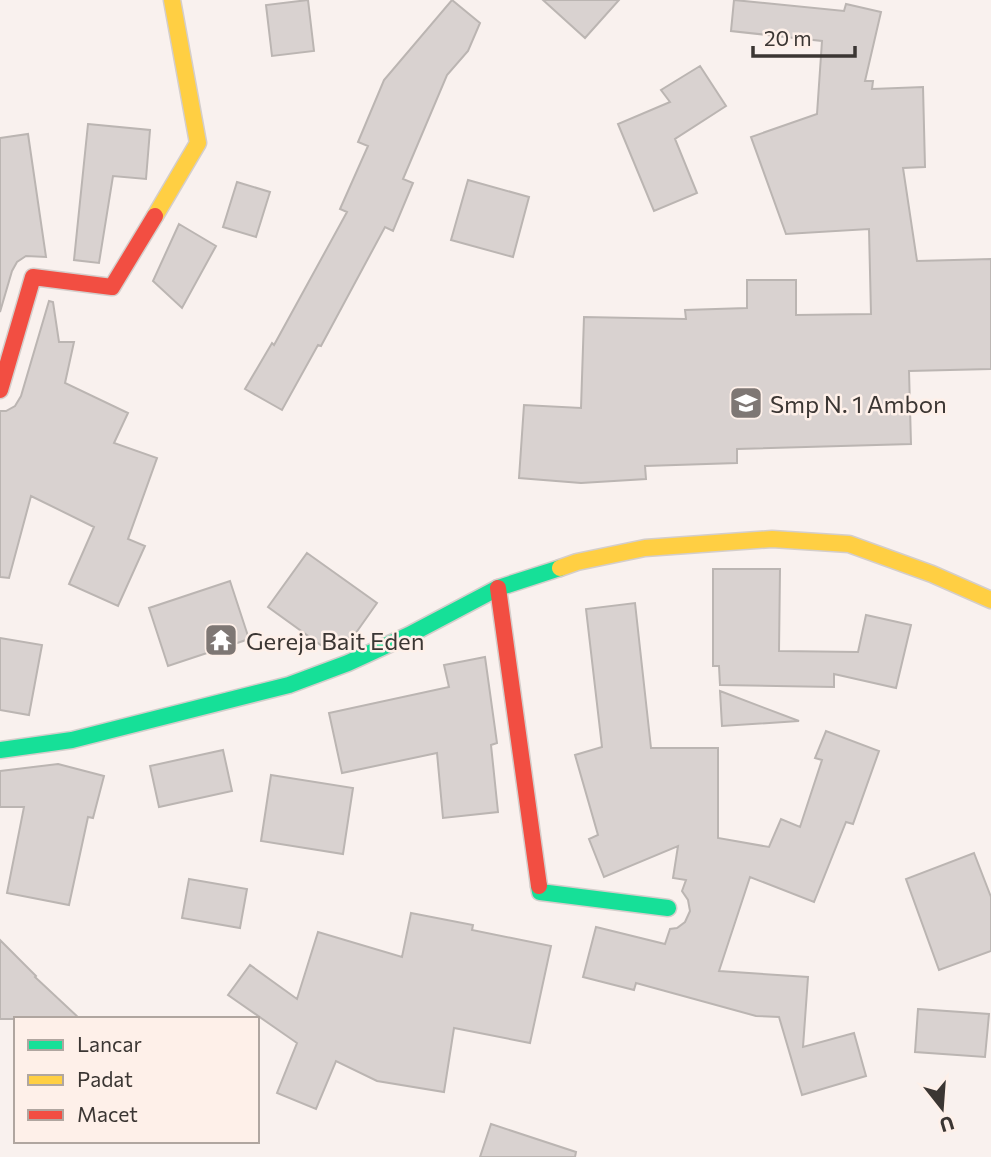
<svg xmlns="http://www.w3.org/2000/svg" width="991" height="1157" viewBox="0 0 991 1157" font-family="Commissioner,sans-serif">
	<rect width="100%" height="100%" fill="#f9f1ee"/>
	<!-- building -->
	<path fill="#d9d2d0" stroke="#bbb5b2" stroke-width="2" d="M308,0L314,51L272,56L266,5Z
		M452,0L480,23L468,51L447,75L403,179L413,183L393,231L385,227L321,346L318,345L282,410L245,389L272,343L274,345L347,212L340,209L368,146L358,142L384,80Z
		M543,0H619L585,38Z
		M734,0L844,11L846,4L881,12L865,81H873L872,89L923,87L925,167L903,168L917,261L991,259V369L909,371L911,444L737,449V463L645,466L646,479L581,483L519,478L524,405L581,408L584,317L686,319L685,310L747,308V280H796V315L871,314L869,229L786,234L751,137L817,114L822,41L731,31Z
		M700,66L726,106L675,139L697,193L654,211L618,124L670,102L661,90Z
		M88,124L150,130L146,179L113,176L99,263L74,260Z
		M28,134L46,257L26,256L17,262L12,271L0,312V138Z
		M468,180L529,197L513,257L451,240Z
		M237,182L270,192L256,237L223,227Z
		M179,224L216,246L182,308L153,281Z
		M49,301L53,302L59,342H74L65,383L128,413L114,443L157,458L128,539L145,546L118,606L69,584L94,527L31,496L9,578L0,577V411H6L15,406L21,396Z
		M307,553L377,603L353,637L325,648L268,607Z
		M713,569H780L779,651L858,652L866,615L911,625L896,688L834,674V687L720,685L719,666H713Z
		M230,581L249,639L168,666L149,608Z
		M635,603L651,748H718V838L769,847L781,819L800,827L822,760L815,758L826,731L879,751L853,824L846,822L814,902L750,877L719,971L808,977L803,1047L854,1033L866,1076L802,1095L779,1017L756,1016L636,983L634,990L583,977L596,927L665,944L670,929L677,928L685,922L690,911L688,900L682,891L686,880L673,878L678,846L604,877L589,839L598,835L575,755L602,747L586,609Z
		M0,638L42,645L29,715L0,710Z
		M485,657L497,743L491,745L498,812L443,818L437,753L342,773L329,713L449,687L444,665Z
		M720,691L799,721L722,726Z
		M223,750L232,791L159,807L150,766Z
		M58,764L104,776L93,818L88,817L69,905L7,893L24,807H0V771Z
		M271,775L353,788L343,854L261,841Z
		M974,853L991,897V951L939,970L906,879Z
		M189,879L247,889L240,928L182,918Z
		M411,913L473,925L472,930L551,946L530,1043L454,1028L444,1092L377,1081L336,1061L316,1109L277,1093L297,1043L228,995L250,965L297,999L318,932L402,957Z
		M0,940L36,976L35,977L80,1019H0Z
		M918,1009L989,1014L985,1057L915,1052Z
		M491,1124L576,1152L575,1157H480Z"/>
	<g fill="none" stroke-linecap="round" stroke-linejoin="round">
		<defs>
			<path id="fast" d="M0,750L72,740L289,685L348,663L409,635L498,588L560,568
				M539,886L540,892L668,908"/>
			<path id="slow" d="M155,216L198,143L172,0
				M560,568L577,562L645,548L772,539L849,544L932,574L991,600"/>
			<path id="jam" d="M0,390L33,277L112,287L155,216
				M498,588L539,886"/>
		</defs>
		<!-- fast casing -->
		<use href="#fast" stroke="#d4cecb" stroke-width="19"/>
		<!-- slow casing -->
		<use href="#slow" stroke="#d4cecb" stroke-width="19"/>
		<!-- jam casing -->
		<use href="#jam" stroke="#d4cecb" stroke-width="19"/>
		<!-- fast -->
		<use href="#fast" stroke="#16e098" stroke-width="16"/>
		<!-- slow -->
		<use href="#slow" stroke="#ffcf43" stroke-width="16"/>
		<!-- jam -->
		<use href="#jam" stroke="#f24e42" stroke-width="16"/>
	</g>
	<!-- icons -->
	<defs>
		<symbol id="school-square" viewBox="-11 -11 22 22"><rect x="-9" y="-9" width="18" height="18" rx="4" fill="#7e7774" stroke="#fef0e9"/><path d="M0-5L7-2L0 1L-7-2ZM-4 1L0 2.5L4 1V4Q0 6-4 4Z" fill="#fff"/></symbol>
		<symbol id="temple-square" viewBox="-11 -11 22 22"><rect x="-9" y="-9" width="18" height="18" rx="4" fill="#7e7774" stroke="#fef0e9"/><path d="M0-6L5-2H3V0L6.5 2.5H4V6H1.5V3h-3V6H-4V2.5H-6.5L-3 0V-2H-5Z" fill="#fff"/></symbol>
	</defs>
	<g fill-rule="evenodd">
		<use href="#school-square" x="727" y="384" width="38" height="38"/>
		<use href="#temple-square" x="202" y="621" width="38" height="38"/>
	</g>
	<g text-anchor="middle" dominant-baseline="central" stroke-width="5" stroke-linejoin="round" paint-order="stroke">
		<!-- poi labels -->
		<g font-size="24" fill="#3b3633" stroke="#fef0e9" text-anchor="start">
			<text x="770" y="403">Smp N. 1 Ambon</text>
			<text x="246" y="640">Gereja Bait Eden</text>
		</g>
	</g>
	<!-- legend -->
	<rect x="14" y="1017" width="245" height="126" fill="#fef0e9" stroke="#b0a6a0" stroke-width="2"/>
	<rect x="28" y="1040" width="35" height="10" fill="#16e098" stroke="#b0a6a0" stroke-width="2"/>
	<text x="77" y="1052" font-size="21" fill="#3b3633">Lancar</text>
	<rect x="28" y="1075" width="35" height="10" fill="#ffcf43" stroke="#b0a6a0" stroke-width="2"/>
	<text x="77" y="1087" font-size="21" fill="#3b3633">Padat</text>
	<rect x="28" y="1110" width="35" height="10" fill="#f24e42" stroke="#b0a6a0" stroke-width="2"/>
	<text x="77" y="1122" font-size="21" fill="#3b3633">Macet</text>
	<!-- north arrow -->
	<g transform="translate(942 1108) rotate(163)" stroke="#fef0e9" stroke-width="5" paint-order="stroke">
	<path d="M0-5L12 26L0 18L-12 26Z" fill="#3b3633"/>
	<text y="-10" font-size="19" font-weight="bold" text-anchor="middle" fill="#3b3633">U</text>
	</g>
	<!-- scale -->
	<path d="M753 46v10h102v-10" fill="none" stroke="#3b3633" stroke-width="3.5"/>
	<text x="764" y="46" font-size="21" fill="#3b3633" stroke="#fef0e9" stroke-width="5" paint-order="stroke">20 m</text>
</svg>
